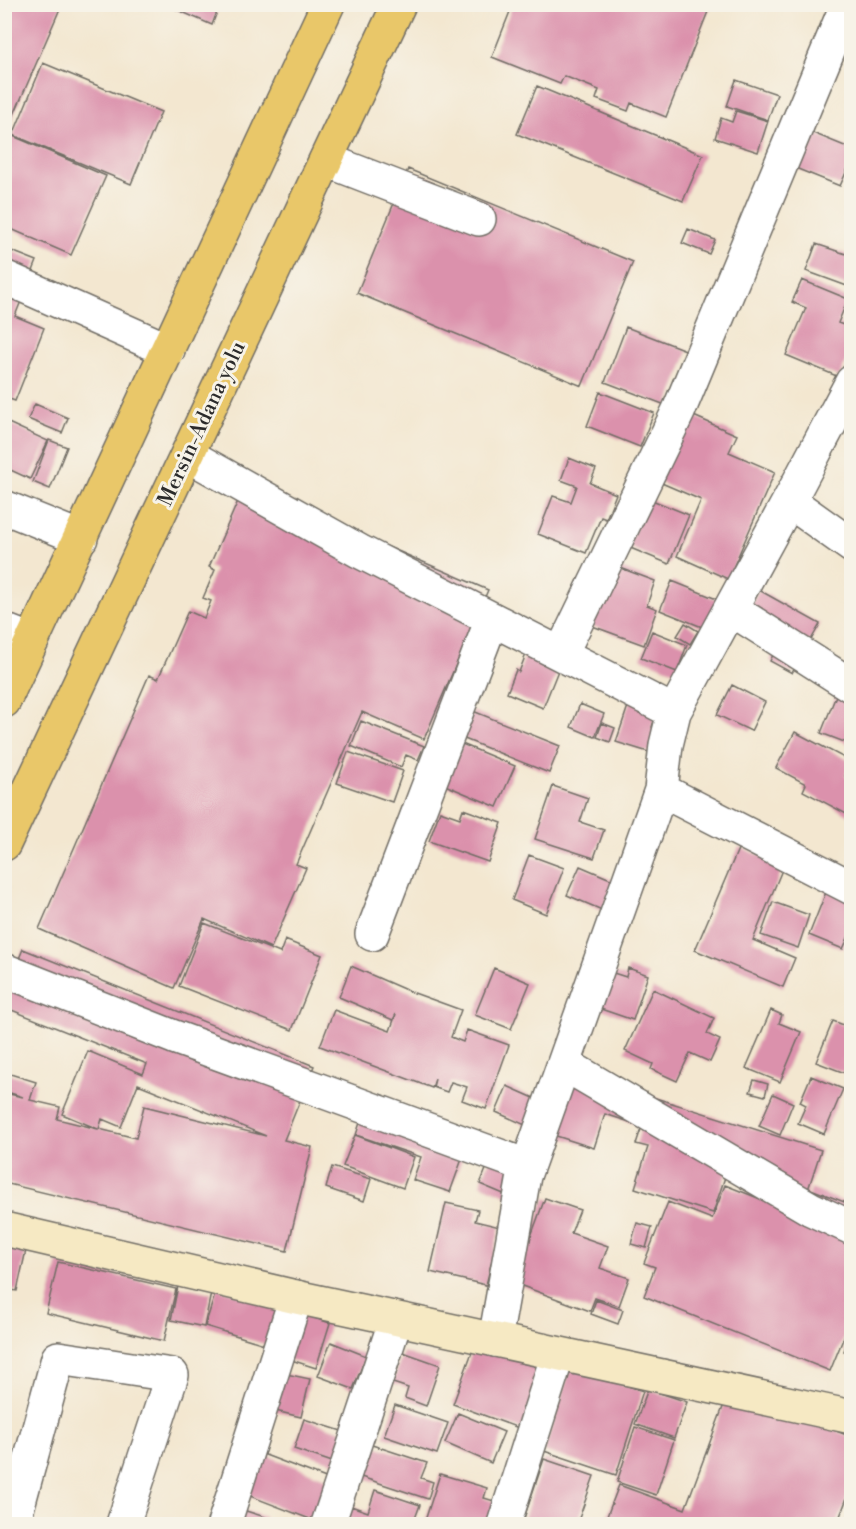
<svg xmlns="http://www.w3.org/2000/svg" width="856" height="1529" viewBox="0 0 856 1529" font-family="'Libre Bodoni',serif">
	<rect width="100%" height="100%" fill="#f7f3e8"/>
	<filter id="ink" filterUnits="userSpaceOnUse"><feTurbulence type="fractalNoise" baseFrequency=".0167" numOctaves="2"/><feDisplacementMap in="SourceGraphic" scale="12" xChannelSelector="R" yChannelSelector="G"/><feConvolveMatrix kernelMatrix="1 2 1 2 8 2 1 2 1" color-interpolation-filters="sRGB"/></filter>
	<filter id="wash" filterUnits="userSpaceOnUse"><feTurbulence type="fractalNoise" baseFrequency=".008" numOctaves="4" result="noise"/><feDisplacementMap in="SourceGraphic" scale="24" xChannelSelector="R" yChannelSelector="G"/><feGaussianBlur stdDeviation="1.35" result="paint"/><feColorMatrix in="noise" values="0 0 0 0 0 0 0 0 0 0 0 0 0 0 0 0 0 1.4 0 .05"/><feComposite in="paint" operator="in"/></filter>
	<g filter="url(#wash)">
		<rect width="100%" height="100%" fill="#f3e7d0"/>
		<g id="blocks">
			<!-- building -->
			<path fill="#db91ac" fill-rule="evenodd" d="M4,4H62L6,133L106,176L71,255L4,226Z
				M164,4H220L212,25Z
				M513,4H711L666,117L631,103L628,111L596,99L599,90L564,76L560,84L492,57Z
				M43,63L161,112L131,184L13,135Z
				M736,80L777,94L768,120L727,106Z
				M537,86L703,155L683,201L517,134Z
				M736,111L768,121L758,152L715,138L721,118L732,122Z
				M808,131L852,149V159L840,186L793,167Z
				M408,169L633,262L582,386L357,293Z
				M688,229L715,240L709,254L682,243Z
				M816,244L852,256V274L847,286L806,271Z
				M4,248L37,261L15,316L44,328L15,401L4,397Z
				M802,280L848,299L838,323L852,328V347L839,377L786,355L806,308L792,302Z
				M626,327L688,351L668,406L605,382Z
				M600,392L654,413L640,447L587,426Z
				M35,404L68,418L62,433L28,419Z
				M680,410L737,435L729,452L775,472L728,579L677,556L701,500L650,478Z
				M4,421L48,441L30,479L4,467Z
				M49,440L67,447L50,489L33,482Z
				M569,458L596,469L590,483L616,494L606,519L601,517L586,553L538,534L553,496L571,502L577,486L561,480Z
				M245,485L488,590L424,739L362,712L296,864L306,868L271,948L204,919L174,988L39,929L149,675L158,679L188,611L204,618L211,601L203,598L215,570L209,567Z
				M647,498L689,515L669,564L628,547Z
				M4,523L11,526L4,543Z
				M618,567L655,581L647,605L657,609L644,645L587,624Z
				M672,581L719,600L707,629L660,610Z
				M759,590L820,624L792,673L770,661L775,651L737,629Z
				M685,623L698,631L690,644L677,636Z
				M652,631L687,645L677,672L641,658Z
				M528,649L561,663L543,708L507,693L516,670L519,672Z
				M635,685L663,694L652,727L662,730L655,754L616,742Z
				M732,685L765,702L751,731L717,715Z
				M837,693L852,698V745L821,733Z
				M580,704L604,714L595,737L571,727Z
				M473,711L560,746L549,773L462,738Z
				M361,721L424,746L418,760L406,755L401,767L351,746Z
				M602,723L615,728L610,742L597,737Z
				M795,732L852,762L845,776L852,780V817L803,791L806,784L776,768Z
				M462,744L515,766L497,807L445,785Z
				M348,752L403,771L392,802L337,783Z
				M553,786L588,798L580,822L604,830L594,858L535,839Z
				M463,809L502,823L488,862L429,841L440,811L460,818Z
				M739,847L784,865L753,940L795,958L783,987L695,950Z
				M529,855L564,868L546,914L512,900Z
				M580,866L615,881L602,910L567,895Z
				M828,887L852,897V929L843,949L809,935Z
				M773,902L809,915L798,948L761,935Z
				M204,923L280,953L285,940L322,955L292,1030L179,986Z
				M23,949L314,1066L284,1140L312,1147L287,1251L4,1183V1093L23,1097L4,1091V1072L36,1082L30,1100L60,1107L57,1119L98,1129L62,1114L88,1051L143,1074L147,1064L4,1007V995ZM138,1084L266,1136L144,1106L136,1138L99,1129L102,1119L121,1127Z
				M351,966L406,990L461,1010L451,1037L463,1042L467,1030L509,1045L486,1109L462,1100L467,1087L451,1082L447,1092L433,1087L435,1079L432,1088L320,1046L334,1010L390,1031L396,1014L393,1020L339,997Z
				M494,968L530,983L511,1029L475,1015Z
				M628,968L648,975L633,1020L592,1006L604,970L626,977Z
				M653,989L714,1018L707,1034L720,1040L710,1062L690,1053L677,1081L651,1069L653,1064L625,1051Z
				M771,1010L782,1015L779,1023L801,1032L780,1082L746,1068Z
				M833,1021L852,1028L850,1075L816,1062Z
				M570,1071L821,1150L805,1199L726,1174L713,1213L635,1188L648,1147L636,1144L642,1126L605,1114L594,1148L550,1134Z
				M811,1076L843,1089L824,1134L798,1123L806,1105L800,1102Z
				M754,1080L768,1084L765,1096L750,1092Z
				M507,1086L543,1102L532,1128L496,1112Z
				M773,1094L793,1103L780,1135L759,1126Z
				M364,1110L466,1148L450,1192L413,1180L421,1157L356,1135Z
				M355,1135L414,1157L403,1188L343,1166Z
				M495,1147L528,1161L513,1198L480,1184Z
				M332,1167L371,1179L364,1201L326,1188Z
				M725,1185L801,1215L811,1189L852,1205V1317L830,1371L644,1296L655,1267L644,1263L668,1202L712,1219Z
				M545,1198L580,1210L571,1233L608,1246L600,1268L629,1278L619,1306L595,1298L590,1311L514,1283Z
				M446,1203L478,1210L475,1221L500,1227L486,1285L430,1272Z
				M637,1223L652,1227L646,1248L631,1244Z
				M4,1246L26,1250L17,1291L4,1289Z
				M58,1262L176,1289L164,1341L46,1313Z
				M178,1286L211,1293L204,1327L171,1320Z
				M217,1288L286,1310L274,1347L205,1326Z
				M596,1300L623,1310L618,1324L591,1314Z
				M299,1313L330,1323L316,1368L285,1358Z
				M852,1330V1354L844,1351Z
				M331,1342L366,1356L353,1389L318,1376Z
				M475,1344L557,1374L535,1434L453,1404Z
				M403,1352L440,1365L426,1406L405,1398L408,1388L393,1383Z
				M571,1367L643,1391L616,1475L544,1451Z
				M286,1374L310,1379L301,1417L267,1409Z
				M648,1389L687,1402L674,1438L635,1424Z
				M729,1391L852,1437V1485L837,1524H604L619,1485L685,1509Z
				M395,1405L448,1423L437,1454L384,1436Z
				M458,1413L504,1432L491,1463L445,1443Z
				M304,1419L348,1433L338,1464L294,1449Z
				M635,1427L674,1440L656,1495L617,1482Z
				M369,1444L427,1463L421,1478L433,1482L428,1499L358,1476Z
				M260,1453L331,1480L315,1521L245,1494Z
				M544,1459L594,1476L577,1524H522Z
				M440,1474L487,1488L484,1498L504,1504L498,1524H424Z
				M375,1490L420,1505L413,1524H366L347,1518L351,1506L368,1512Z
				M243,1510L265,1517L263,1524H238Z"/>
		</g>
	</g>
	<g filter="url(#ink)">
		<use href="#blocks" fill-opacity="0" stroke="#716d65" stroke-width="1.5"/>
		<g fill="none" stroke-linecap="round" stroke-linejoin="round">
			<defs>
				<path id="street" d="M326,160L479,219
					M4,277L168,350
					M188,455L359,551L674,712
					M789,501L852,546
					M4,507L81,538
					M731,609L852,686
					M4,630L32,641
					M561,654L679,410L847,5
					M661,790L852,888
					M372,934L492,619
					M4,970L174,1037L527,1166
					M564,1064L811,1209L852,1228
					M495,1340L524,1176L661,790L666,745L674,712L789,501L852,382
					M13,1524L58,1358L172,1375L123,1524
					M224,1524L296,1297
					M328,1524L396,1319
					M504,1524L558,1354"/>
				<path id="secondary" d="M4,1229L296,1297L852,1417"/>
				<path id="highway" d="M4,701L328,4
					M4,844L399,4"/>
			</defs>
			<!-- street casing -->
			<use href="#street" stroke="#716d65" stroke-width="36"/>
			<!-- secondary casing -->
			<use href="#secondary" stroke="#716d65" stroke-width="36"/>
			<!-- highway casing -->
			<use href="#highway" stroke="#716d65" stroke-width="36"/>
			<!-- street -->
			<use href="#street" stroke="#fff" stroke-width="33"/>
			<!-- secondary -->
			<use href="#secondary" stroke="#f6e9c3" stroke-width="33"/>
			<!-- highway -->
			<use href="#highway" stroke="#e9c769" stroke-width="33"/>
		</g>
	</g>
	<g text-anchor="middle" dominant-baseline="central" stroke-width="6" stroke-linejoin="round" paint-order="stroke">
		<!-- street labels -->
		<g font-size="21" fill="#2b2b2b" stroke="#f7f3e8">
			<text transform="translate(202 424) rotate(-65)">Mersin-Adana yolu</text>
		</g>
	</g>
	<!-- margin -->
	<rect width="856" height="1529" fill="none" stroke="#f7f3e8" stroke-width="24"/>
</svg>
